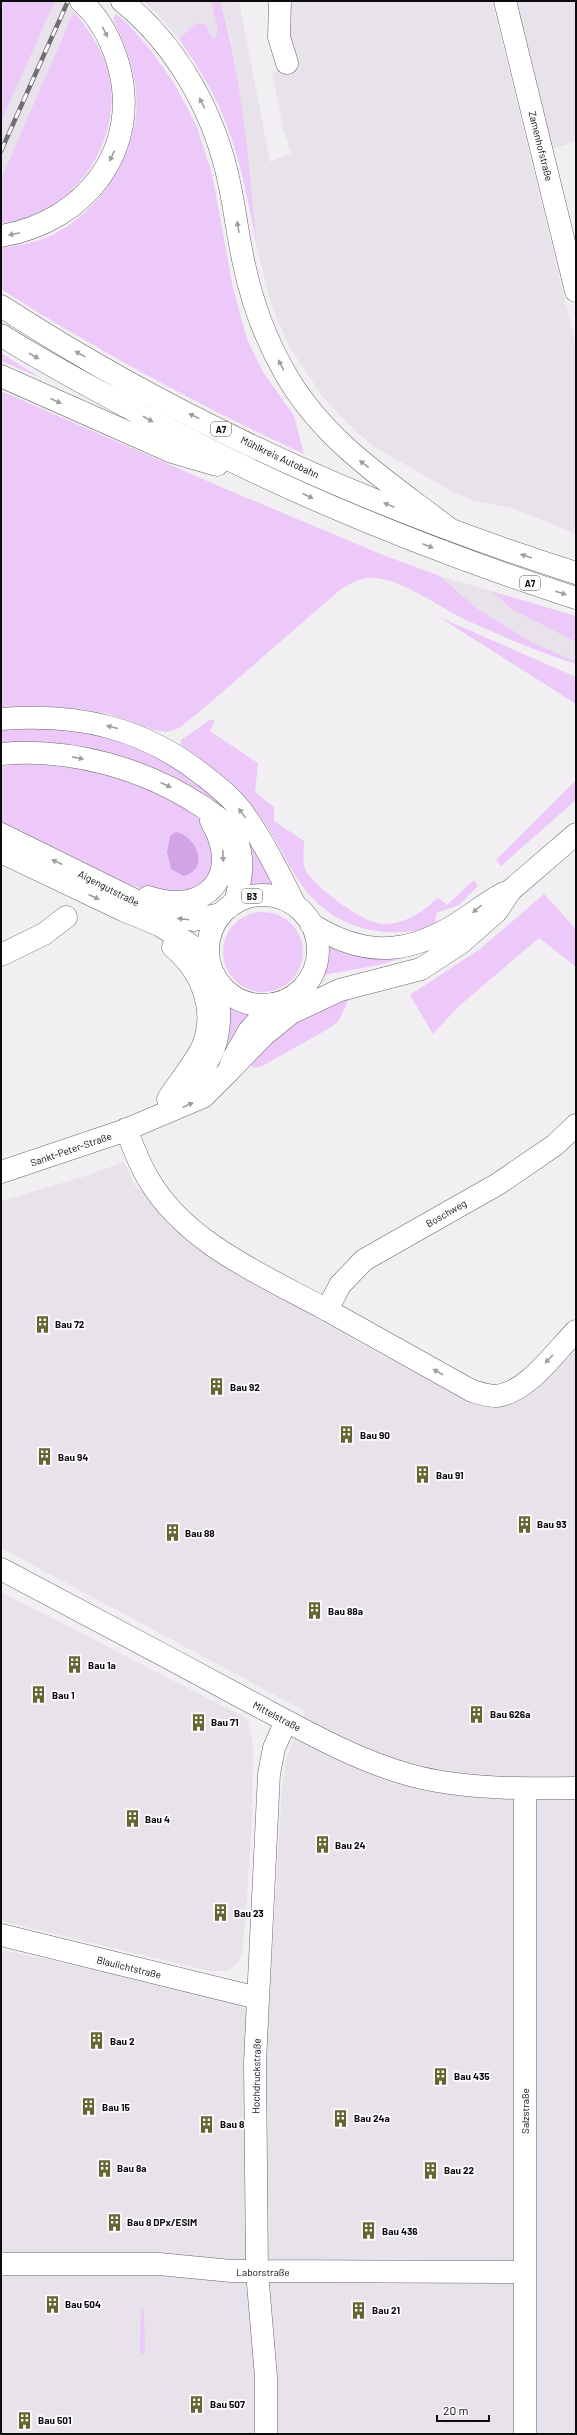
<svg xmlns="http://www.w3.org/2000/svg" width="577" height="2435" viewBox="0 0 577 2435" font-family="Barlow,sans-serif">
	<rect width="100%" height="100%" fill="#f1eff1"/>
	<!-- built -->
	<path fill="#e8e2ea" d="M55,1H61L74,11L1,179V122Z
		M143,1H211L218,31L214,41L205,24L196,23L179,39L157,13Z
		M220,1H239L270,162L291,153L284,131L272,73L280,70L287,1H492L576,345V534L512,508L475,501L453,492L373,446L347,423L323,397L291,349L273,310L257,248L240,93L230,35Z
		M515,1H576V142L551,149Z
		M440,576L491,591L513,610L576,642V662L530,641L475,607Z
		M124,1162L136,1188L146,1193L168,1223L204,1253L374,1351L474,1404L491,1406L515,1403L532,1391L576,1345V2434H1V1950L269,2005L282,1788L286,1760L305,1711L1,1548V1201L86,1176Z
		M1,1592L246,1718L248,1722L253,1744L252,1817L246,1915L242,1953L240,1960L227,1971H209L1,1921Z"/>
	<!-- green -->
	<path fill="#ecc9f9" d="M1,1H55L1,122Z
		M211,1H220C243,81 249,165 257,248C249,204 241,160 224,118C213,90 196,64 179,39L196,23L205,24L214,40L218,31Z
		M74,11C91,33 108,57 111,86C117,153 68,216 1,223V179Z
		M116,14L126,22L149,48L174,83L197,127L212,174L233,288L247,339L263,372L294,416L304,454C200,406 98,351 1,289V248C17,246 33,243 48,237C95,216 129,166 136,116C140,82 127,48 113,19Z
		M1,353L41,378L1,361Z
		M1,391L214,484L383,555L440,576L475,607L530,641L576,662V664C538,652 502,636 466,620C438,607 398,575 366,578C357,579 349,585 341,589L205,707L179,728L167,732L154,730L109,714L80,709L45,706L1,707Z
		M491,591L576,616V642L513,610Z
		M439,617L576,677V704Z
		M211,719L215,721L210,731L258,763L255,792L274,807V821L304,841C304,849 302,862 305,869C313,886 365,925 384,924C406,924 422,912 438,898L447,905L474,880L478,886L459,905L436,913L435,926C383,942 330,928 299,881C286,861 277,840 263,821C241,789 213,767 181,745V740Z
		M19,727C34,727 50,726 65,728C125,737 183,762 226,807C247,829 261,860 273,888L256,886L248,888V848L95,750L63,744L33,742L1,745V730Z
		M21,763C78,767 158,777 200,820C208,828 212,845 217,855L209,881L189,893L143,889L105,876L1,827V767Z
		M576,780V800L501,866L496,860Z
		M544,894L576,929V967L539,938L459,1006L433,1034L410,995L480,949Z
		M223 952a40 40 0 1 1 80 0a40 40 0 1 1-80 0Z
		M327,942L419,953L383,964L324,975L329,954Z
		M351,995L338,1022L328,1029L262,1066L254,1068L249,1063L281,1030Z
		M228,1006L250,1015L232,1046L226,1042Z
		M141,2308L144,2311L145,2351L142,2355L140,2352Z"/>
	<!-- water -->
	<path fill="#d3a4e5" d="M176,832C197,837 210,868 184,876L171,869L167,852L170,836Z"/>
	<g fill="none" stroke-linecap="round" stroke-linejoin="round">
		<defs>
			<path id="minor" d="M280,1L279,37L287,63
				M505,1L576,291
				M1,955L44,934L66,917
				M178,1092C221,1062 225,1023 214,975
				M126,1129C133,1146 139,1164 149,1180C187,1244 263,1275 327,1310L340,1285L364,1260L498,1184L555,1145L576,1125
				M1,1172L123,1131L203,1097L228,1072L234,1057L249,1031L273,1004
				M327,1310L472,1391C479,1393 488,1396 496,1396C527,1393 555,1352 576,1331
				M1,1569C82,1612 164,1655 245,1699C298,1727 352,1759 410,1775C460,1789 525,1789 576,1788
				M525,1788V2434
				M1,1935L258,1998
				M1,2264H159L231,2271L525,2272
				M266,2434V2377L257,2272L255,2062L269,1774L274,1748L286,1721"/>
			<path id="major" d="M1,719C78,713 142,727 203,775C217,786 230,796 241,810C263,840 279,873 295,905
				M1,754C70,747 146,769 203,807C214,815 227,822 234,835C246,857 241,880 235,903
				M1,834L163,914L194,920L221,914
				M1,852L123,910L159,925L188,943L210,964
				M208 950a55 55 0 1 1 110 0a55 55 0 1 1-110 0Z
				M148,897C207,917 243,874 211,821
				M311,924C362,956 404,956 455,925C473,914 486,902 504,893
				M228,1072L264,1035L291,1013L340,990L421,969L462,942L496,912L511,890L576,834
				M168,1099C178,1083 193,1066 202,1048C218,1011 202,971 173,947"/>
			<path id="highway" d="M122,1C174,43 210,105 226,169C234,200 237,233 244,264C252,302 266,340 285,373C324,442 390,483 451,530
				M1,236C85,222 143,149 118,63C111,40 99,17 81,1
				M1,306C178,421 375,509 576,573
				M1,335C37,358 74,378 111,398C259,481 415,546 576,598
				M1,376L172,452L217,465"/>
		</defs>
		<!-- minor casing -->
		<use href="#minor" stroke="#676668" stroke-width="23"/>
		<!-- major casing -->
		<use href="#major" stroke="#676668" stroke-width="23"/>
		<!-- highway casing -->
		<use href="#highway" stroke="#676668" stroke-width="23"/>
		<!-- minor -->
		<use href="#minor" stroke="#fff" stroke-width="22"/>
		<!-- major -->
		<use href="#major" stroke="#fff" stroke-width="22"/>
		<!-- highway -->
		<use href="#highway" stroke="#fff" stroke-width="22"/>
		<defs>
			<path id="rail" d="M1,151L68,1"/>
		</defs>
		<!-- rail casing -->
		<use href="#rail" stroke="#6f6e70" stroke-width="4.5"/>
		<!-- rail -->
		<use href="#rail" stroke="#fefcff" stroke-width="3" stroke-dasharray="9" stroke-linecap="butt"/>
	</g>
	<!-- one-way arrows -->
	<defs><path id="oneway-solid" d="M-6-.8H1V-3.2L6.5 0L1 3.2V.8H-6Z"/></defs>
	<g fill="#9e9e9e">
		<use href="#oneway-solid" transform="translate(105 32) rotate(63)"/>
		<use href="#oneway-solid" transform="translate(202 103) rotate(-117)"/>
		<use href="#oneway-solid" transform="translate(112 156) rotate(115)"/>
		<use href="#oneway-solid" transform="translate(238 227) rotate(-100)"/>
		<use href="#oneway-solid" transform="translate(14 234) rotate(168)"/>
		<use href="#oneway-solid" transform="translate(80 354) rotate(-151)"/>
		<use href="#oneway-solid" transform="translate(34 356) rotate(29)"/>
		<use href="#oneway-solid" transform="translate(281 365) rotate(-117)"/>
		<use href="#oneway-solid" transform="translate(56 401) rotate(24)"/>
		<use href="#oneway-solid" transform="translate(194 416) rotate(-154)"/>
		<use href="#oneway-solid" transform="translate(148 419) rotate(29)"/>
		<use href="#oneway-solid" transform="translate(364 464) rotate(-142)"/>
		<use href="#oneway-solid" transform="translate(308 496) rotate(24)"/>
		<use href="#oneway-solid" transform="translate(389 505) rotate(-158)"/>
		<use href="#oneway-solid" transform="translate(428 546) rotate(21)"/>
		<use href="#oneway-solid" transform="translate(526 556) rotate(-161)"/>
		<use href="#oneway-solid" transform="translate(561 593) rotate(18)"/>
		<use href="#oneway-solid" transform="translate(112 727) rotate(-166)"/>
		<use href="#oneway-solid" transform="translate(78 758) rotate(11)"/>
		<use href="#oneway-solid" transform="translate(166 785) rotate(24)"/>
		<use href="#oneway-solid" transform="translate(242 813) rotate(-126)"/>
		<use href="#oneway-solid" transform="translate(223 856) rotate(88)"/>
		<use href="#oneway-solid" transform="translate(57 862) rotate(-155)"/>
		<use href="#oneway-solid" transform="translate(94 897) rotate(25)"/>
		<use href="#oneway-solid" transform="translate(477 909) rotate(140)"/>
		<use href="#oneway-solid" transform="translate(183 919) rotate(-173)"/>
		<use href="#oneway-solid" transform="translate(188 1105) rotate(-25)"/>
		<use href="#oneway-solid" transform="translate(549 1359) rotate(134)"/>
		<use href="#oneway-solid" transform="translate(438 1372) rotate(-151)"/>
	</g>
	<!-- icons -->
	<defs>
		<symbol id="building-bare" viewBox="-9 -9 18 18"><path d="M-4-6H4V6H1V3H-1V6H-4ZM-2.5-4.3h1.7v1.8h-1.7ZM.8-4.3h1.7v1.8H.8ZM-2.5-1h1.7V.8h-1.7ZM.8-1h1.7V.8H.8Z" fill="#666431" stroke="#fefcff" stroke-width="2.5" paint-order="stroke"/></symbol>
	</defs>
	<g fill-rule="evenodd">
		<use href="#building-bare" x="30" y="1312" width="25" height="25"/>
		<use href="#building-bare" x="204" y="1374" width="25" height="25"/>
		<use href="#building-bare" x="334" y="1422" width="25" height="25"/>
		<use href="#building-bare" x="32" y="1444" width="25" height="25"/>
		<use href="#building-bare" x="410" y="1462" width="25" height="25"/>
		<use href="#building-bare" x="512" y="1512" width="25" height="25"/>
		<use href="#building-bare" x="160" y="1520" width="25" height="25"/>
		<use href="#building-bare" x="302" y="1598" width="25" height="25"/>
		<use href="#building-bare" x="62" y="1652" width="25" height="25"/>
		<use href="#building-bare" x="26" y="1682" width="25" height="25"/>
		<use href="#building-bare" x="464" y="1702" width="25" height="25"/>
		<use href="#building-bare" x="186" y="1710" width="25" height="25"/>
		<use href="#building-bare" x="120" y="1806" width="25" height="25"/>
		<use href="#building-bare" x="310" y="1832" width="25" height="25"/>
		<use href="#building-bare" x="208" y="1900" width="25" height="25"/>
		<use href="#building-bare" x="84" y="2028" width="25" height="25"/>
		<use href="#building-bare" x="428" y="2064" width="25" height="25"/>
		<use href="#building-bare" x="76" y="2094" width="25" height="25"/>
		<use href="#building-bare" x="328" y="2106" width="25" height="25"/>
		<use href="#building-bare" x="194" y="2112" width="25" height="25"/>
		<use href="#building-bare" x="92" y="2156" width="25" height="25"/>
		<use href="#building-bare" x="418" y="2158" width="25" height="25"/>
		<use href="#building-bare" x="102" y="2210" width="25" height="25"/>
		<use href="#building-bare" x="356" y="2218" width="25" height="25"/>
		<use href="#building-bare" x="40" y="2292" width="25" height="25"/>
		<use href="#building-bare" x="346" y="2298" width="25" height="25"/>
		<use href="#building-bare" x="184" y="2392" width="25" height="25"/>
		<use href="#building-bare" x="12" y="2408" width="25" height="25"/>
	</g>
	<g text-anchor="middle" dominant-baseline="central" stroke-width="3.5" stroke-linejoin="round" paint-order="stroke">
		<!-- shield labels -->
		<g fill="#fefcff" stroke="#555456" stroke-width="1">
			<rect x="211" y="422" width="20" height="14" rx="3"/>
			<rect x="520" y="576" width="20" height="14" rx="3"/>
			<rect x="242" y="889" width="20" height="14" rx="3"/>
		</g>
		<g font-size="9" font-weight="bold" fill="#0c0c0d">
			<text x="221" y="429">A7</text>
			<text x="530" y="583">A7</text>
			<text x="252" y="896">B3</text>
		</g>
		<!-- street labels -->
		<g font-size="10" fill="#0c0c0d" stroke="#fefcff">
			<text transform="translate(541 146) rotate(76)">Zamenhofstraße</text>
			<text transform="translate(280 457) rotate(25)">Mühlkreis Autobahn</text>
			<text transform="translate(109 888) rotate(27)">Aigengutstraße</text>
			<text transform="translate(71 1149) rotate(-19)">Sankt-Peter-Straße</text>
			<text transform="translate(446 1213) rotate(-30)">Boschweg</text>
			<text transform="translate(277 1716) rotate(28)">Mittelstraße</text>
			<text transform="translate(129 1967) rotate(14)">Blaulichtstraße</text>
			<text transform="translate(256 2076) rotate(-89)">Hochdruckstraße</text>
			<text transform="translate(525 2111) rotate(-90)">Salzstraße</text>
			<text x="263" y="2272">Laborstraße</text>
		</g>
		<!-- poi labels -->
		<g font-size="10" font-weight="bold" fill="#0c0c0d" stroke="#fefcff" text-anchor="start">
			<text x="55" y="1324">Bau 72</text>
			<text x="230" y="1387">Bau 92</text>
			<text x="360" y="1435">Bau 90</text>
			<text x="58" y="1457">Bau 94</text>
			<text x="436" y="1475">Bau 91</text>
			<text x="537" y="1524">Bau 93</text>
			<text x="185" y="1533">Bau 88</text>
			<text x="328" y="1611">Bau 88a</text>
			<text x="88" y="1665">Bau 1a</text>
			<text x="52" y="1695">Bau 1</text>
			<text x="490" y="1714">Bau 626a</text>
			<text x="211" y="1722">Bau 71</text>
			<text x="145" y="1819">Bau 4</text>
			<text x="335" y="1845">Bau 24</text>
			<text x="234" y="1913">Bau 23</text>
			<text x="110" y="2041">Bau 2</text>
			<text x="454" y="2076">Bau 435</text>
			<text x="102" y="2107">Bau 15</text>
			<text x="354" y="2118">Bau 24a</text>
			<text x="220" y="2124">Bau 8</text>
			<text x="117" y="2168">Bau 8a</text>
			<text x="444" y="2170">Bau 22</text>
			<text x="127" y="2222">Bau 8 DPx/ESIM</text>
			<text x="382" y="2231">Bau 436</text>
			<text x="65" y="2304">Bau 504</text>
			<text x="372" y="2310">Bau 21</text>
			<text x="210" y="2404">Bau 507</text>
			<text x="38" y="2420">Bau 501</text>
		</g>
	</g>
	<!-- border -->
	<rect width="577" height="2435" fill="none" stroke="#0c0c0d" stroke-width="4"/>
	<!-- scale -->
	<path d="M437 2415v6h52v-6" fill="none" stroke="#0c0c0d" stroke-width="2"/>
	<text x="443" y="2415" font-size="12" fill="#0c0c0d" stroke="#fefcff" stroke-width="3" paint-order="stroke">20 m</text>
</svg>
